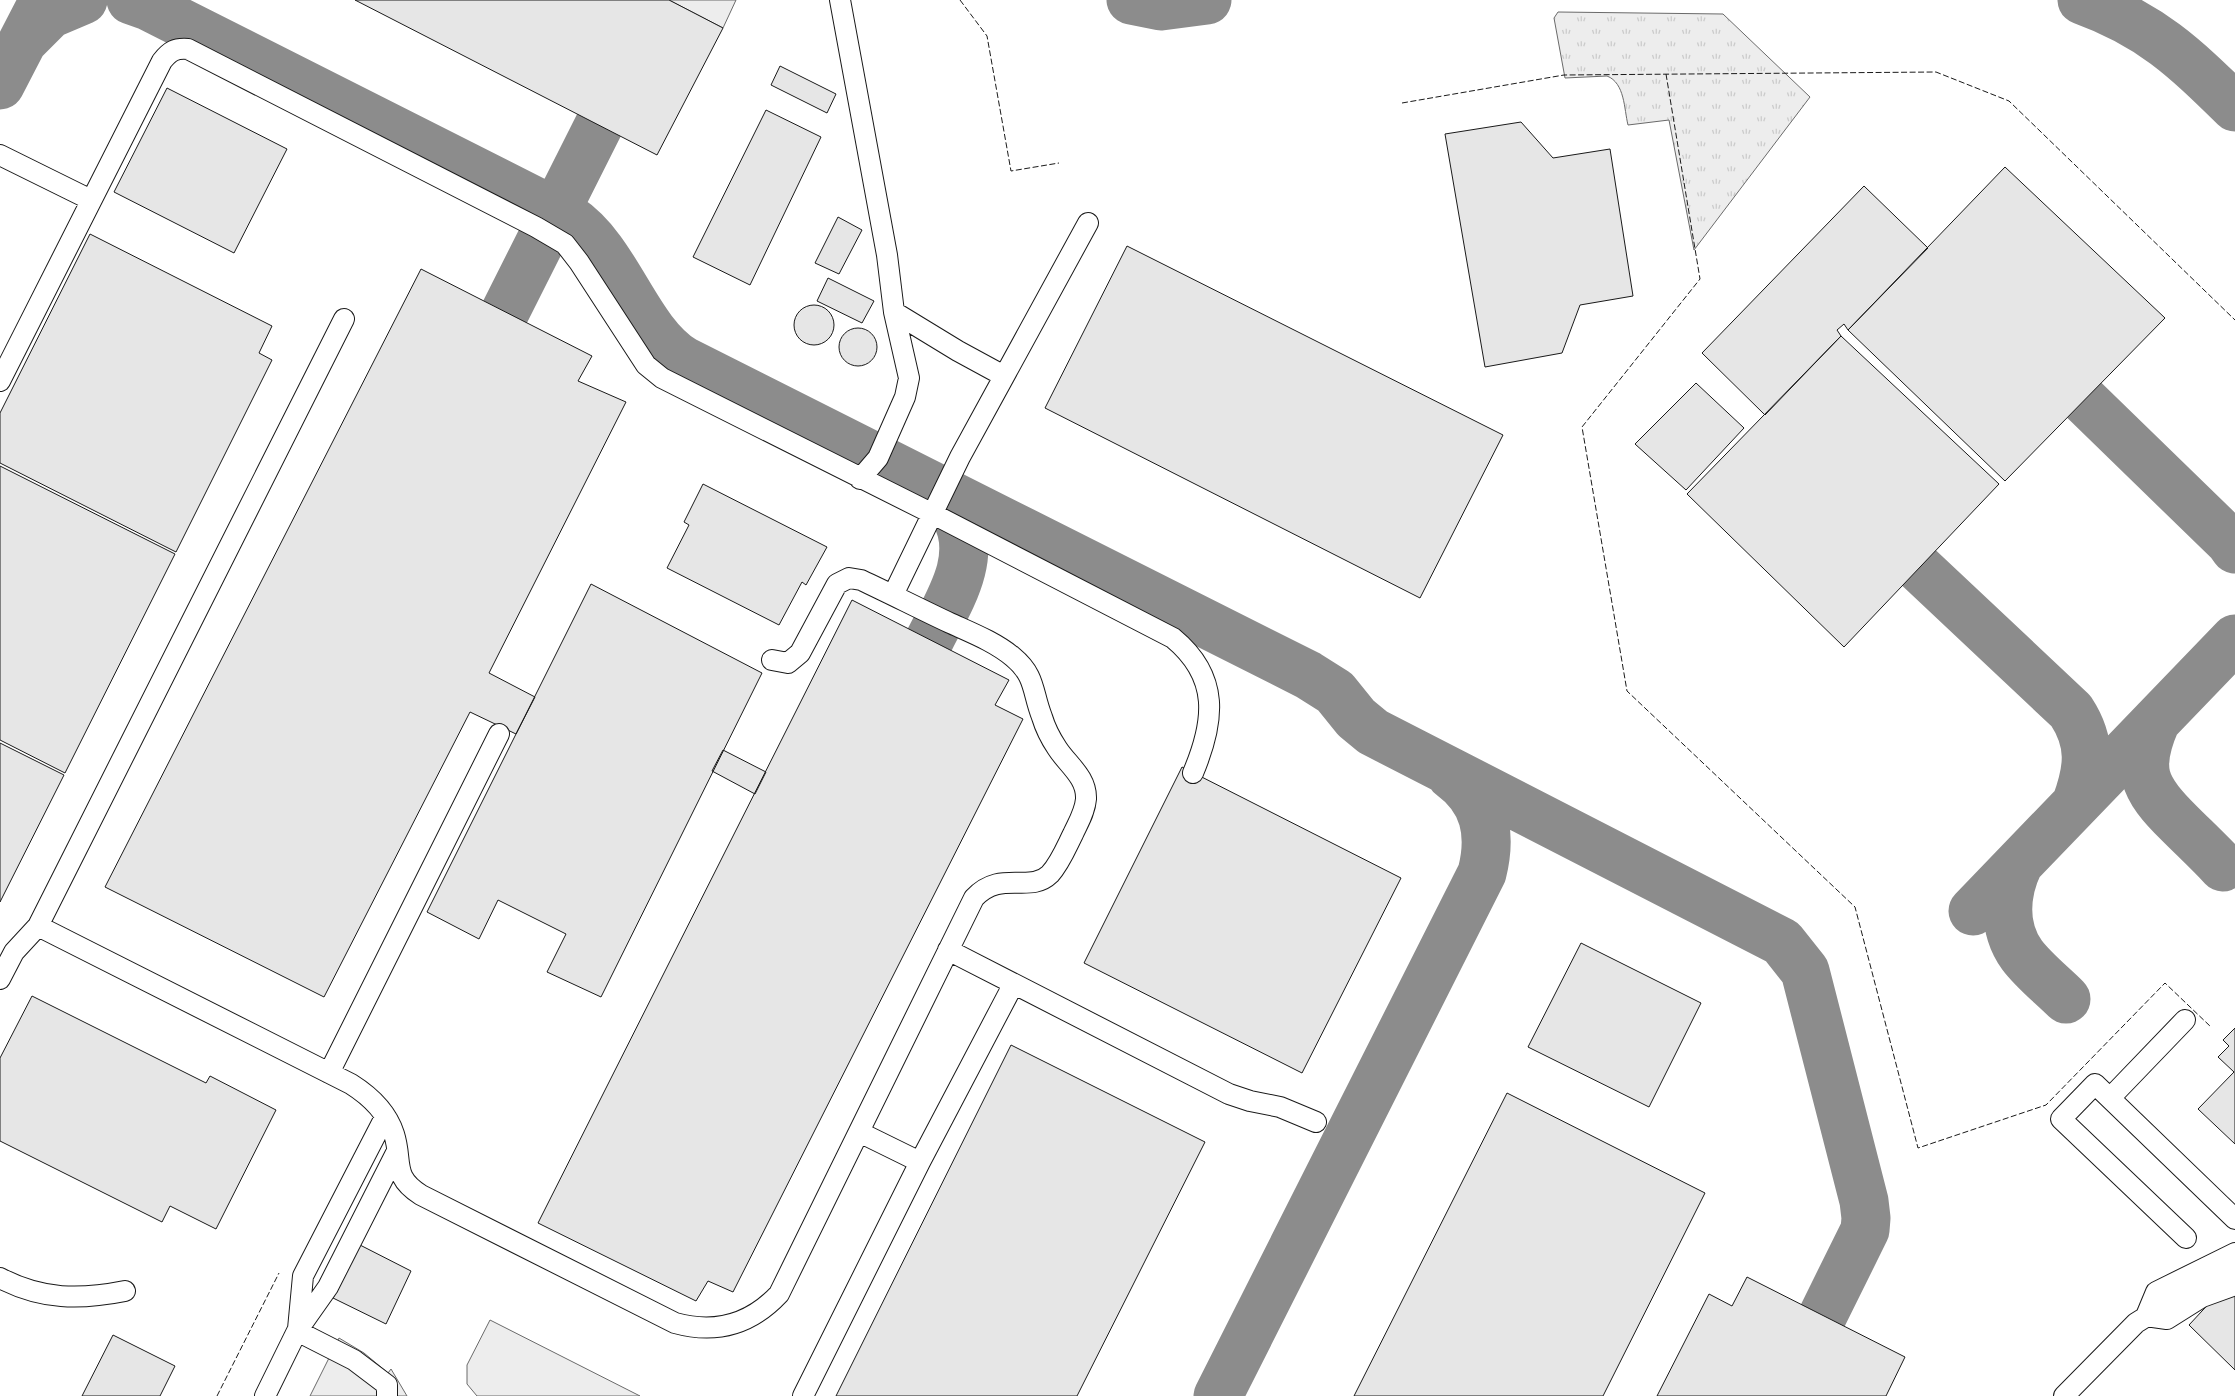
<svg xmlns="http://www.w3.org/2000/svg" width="2235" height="1396" viewBox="0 0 2235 1396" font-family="'Golos Text',sans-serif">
	<defs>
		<pattern id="grass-tufts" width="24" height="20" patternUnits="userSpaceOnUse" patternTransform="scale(1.25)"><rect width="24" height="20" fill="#ededed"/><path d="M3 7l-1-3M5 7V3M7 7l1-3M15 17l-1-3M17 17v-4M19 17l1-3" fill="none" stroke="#cbcbcb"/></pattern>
	</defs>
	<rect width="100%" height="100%" fill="#fff"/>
	<!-- grass -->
	<path fill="url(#grass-tufts)" stroke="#6a6a6a" d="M1558,12L1723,14L1810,97L1694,250L1669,120L1628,125C1624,109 1625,83 1607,76L1565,78L1554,18Z"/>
	<!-- built -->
	<path fill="#ededed" stroke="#6a6a6a" d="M669,0H736L723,28Z
		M490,1320L640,1396H477L467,1384V1365Z
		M339,1338L364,1353L388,1373L391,1369L407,1396H310Z"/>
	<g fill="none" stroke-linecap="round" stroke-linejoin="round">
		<!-- taxiway -->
		<path stroke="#8c8c8c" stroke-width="49" d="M131,0L148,6L568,218C618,251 635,331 684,361L1308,675L1335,692L1356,718L1373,732L1782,942L1805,971L1864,1201L1866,1218L1865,1230L1823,1315
			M1131,0L1161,6L1207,0
			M2082,0C2151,25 2184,57 2235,107
			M24,40L50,14L83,0
			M0,85L44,0
			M505,312L599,125
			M2084,400L2230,542L2235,549
			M929,485C940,492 948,503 955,514C979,557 949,601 930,639
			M1919,568L2071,711C2092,743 2089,769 2076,804
			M2156,721C2135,769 2143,788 2179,823C2194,838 2209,852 2223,867
			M2019,863C2005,892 2002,927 2022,955C2034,971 2052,985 2066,999
			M1973,911L2235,639
			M1218,1396L1482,873C1492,833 1485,800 1451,775"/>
	</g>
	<!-- building -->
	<path fill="#e6e6e6" stroke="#1a1a1a" d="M355,0H669L723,28L657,155Z
		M780,66L836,94L827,113L771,85Z
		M167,88L287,149L234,253L114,192Z
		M766,110L821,137L750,285L693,257Z
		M1521,122L1553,158L1610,149L1633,296L1580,305L1562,353L1485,367L1445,134Z
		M2005,167L2165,318L2005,481L1848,330Z
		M1864,186L1928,248L1848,330L1844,324L1837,330L1841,336L1765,415L1702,353Z
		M838,217L862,230L839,274L815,263Z
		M90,234L272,326L259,353L272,360L176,552L0,463V413Z
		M1127,246L1503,435L1420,598L1045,408Z
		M421,269L592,356L578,381L626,402L489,673L535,697L516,734L470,712L324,997L105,887Z
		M828,278L874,301L862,323L817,301Z
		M794 325a20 20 0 1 1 40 0a20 20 0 1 1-40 0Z
		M839 347a19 19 0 1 1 38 0a19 19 0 1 1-38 0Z
		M1841,336L1999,484L1844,647L1687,494Z
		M1696,383L1744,428L1686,490L1635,444Z
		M0,466L175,554L65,773L0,740Z
		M703,484L827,547L806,585L802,582L779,625L667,568L689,525L684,522Z
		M591,584L762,673L601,997L547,972L566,934L498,900L479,939L427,912Z
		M852,600L1009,680L995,705L1023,719L733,1292L708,1281L696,1301L538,1223Z
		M0,743L64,775L0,902Z
		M723,750L766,772L755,794L712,771Z
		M1182,767L1401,878L1302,1073L1084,963Z
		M1581,943L1701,1003L1649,1107L1528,1047Z
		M32,996L206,1083L210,1076L276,1110L216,1229L170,1206L162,1222L0,1141V1058Z
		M2235,1028V1144L2198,1109L2234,1072L2218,1057L2229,1046L2223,1040Z
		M1011,1045L1205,1142L1077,1396H836Z
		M1507,1093L1705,1193L1603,1396H1354Z
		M360,1245L411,1271L386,1324L333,1298Z
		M1747,1277L1905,1357L1886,1396H1657L1709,1294L1732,1306Z
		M2235,1291V1370L2189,1325L2215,1297Z
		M113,1335L175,1366L160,1396H82Z"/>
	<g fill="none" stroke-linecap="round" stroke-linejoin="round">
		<defs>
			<path id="minor" d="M840,0L887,255L894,312L909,378L905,397L878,458L860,479
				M0,155L91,200
				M894,312L958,351L1004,376
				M0,381L162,61C170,51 175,48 188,49L536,227L565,244L579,262L646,365L662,378L933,514L1173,638C1220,677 1215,721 1193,773
				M893,595L960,457L1088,223
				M38,926L351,1084C370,1096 387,1112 394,1134C403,1162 391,1176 421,1195L675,1323C715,1334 750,1325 779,1294L974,898C1001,869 1030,894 1050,874C1060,863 1066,848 1073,834C1078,823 1085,812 1086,799C1087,777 1067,764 1057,748C1051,739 1045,727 1042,717C1032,692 1036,676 1013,657C995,642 972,633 950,623C920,609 891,594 861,580L849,578L837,584L800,653L788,663L772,660
				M948,950L1229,1094L1250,1101L1280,1107L1316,1122
				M0,979L14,952L38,926L344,319
				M329,1073L499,734
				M2110,1098L2185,1020
				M859,1132L920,1162
				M2186,1238L2061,1119L2095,1084L2235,1219
				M0,1278C42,1300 80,1300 125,1291
				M2146,1316L2156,1292L2235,1253
				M2146,1316L2167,1319L2202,1297L2235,1285
				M298,1329L303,1276L385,1117
				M297,1331L354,1360L387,1385V1396
				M265,1396L297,1331L328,1287L397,1151
				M803,1396L920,1162L1013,985
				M2064,1396L2136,1323L2197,1285L2235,1268"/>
		</defs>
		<!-- minor casing -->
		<use href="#minor" stroke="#1a1a1a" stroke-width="22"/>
		<!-- minor -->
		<use href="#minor" stroke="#fff" stroke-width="20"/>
		<!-- fence -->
		<path stroke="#1a1a1a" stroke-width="1" stroke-dasharray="6 2.5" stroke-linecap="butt" d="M960,0L987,36L1011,171L1059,163
			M1666,74L1700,279L1582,427L1627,691L1855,907L1918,1148L2046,1105L2165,983L2211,1027
			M1402,103L1564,75L1936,72L2009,101L2235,320
			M217,1396L279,1273"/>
	</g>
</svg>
